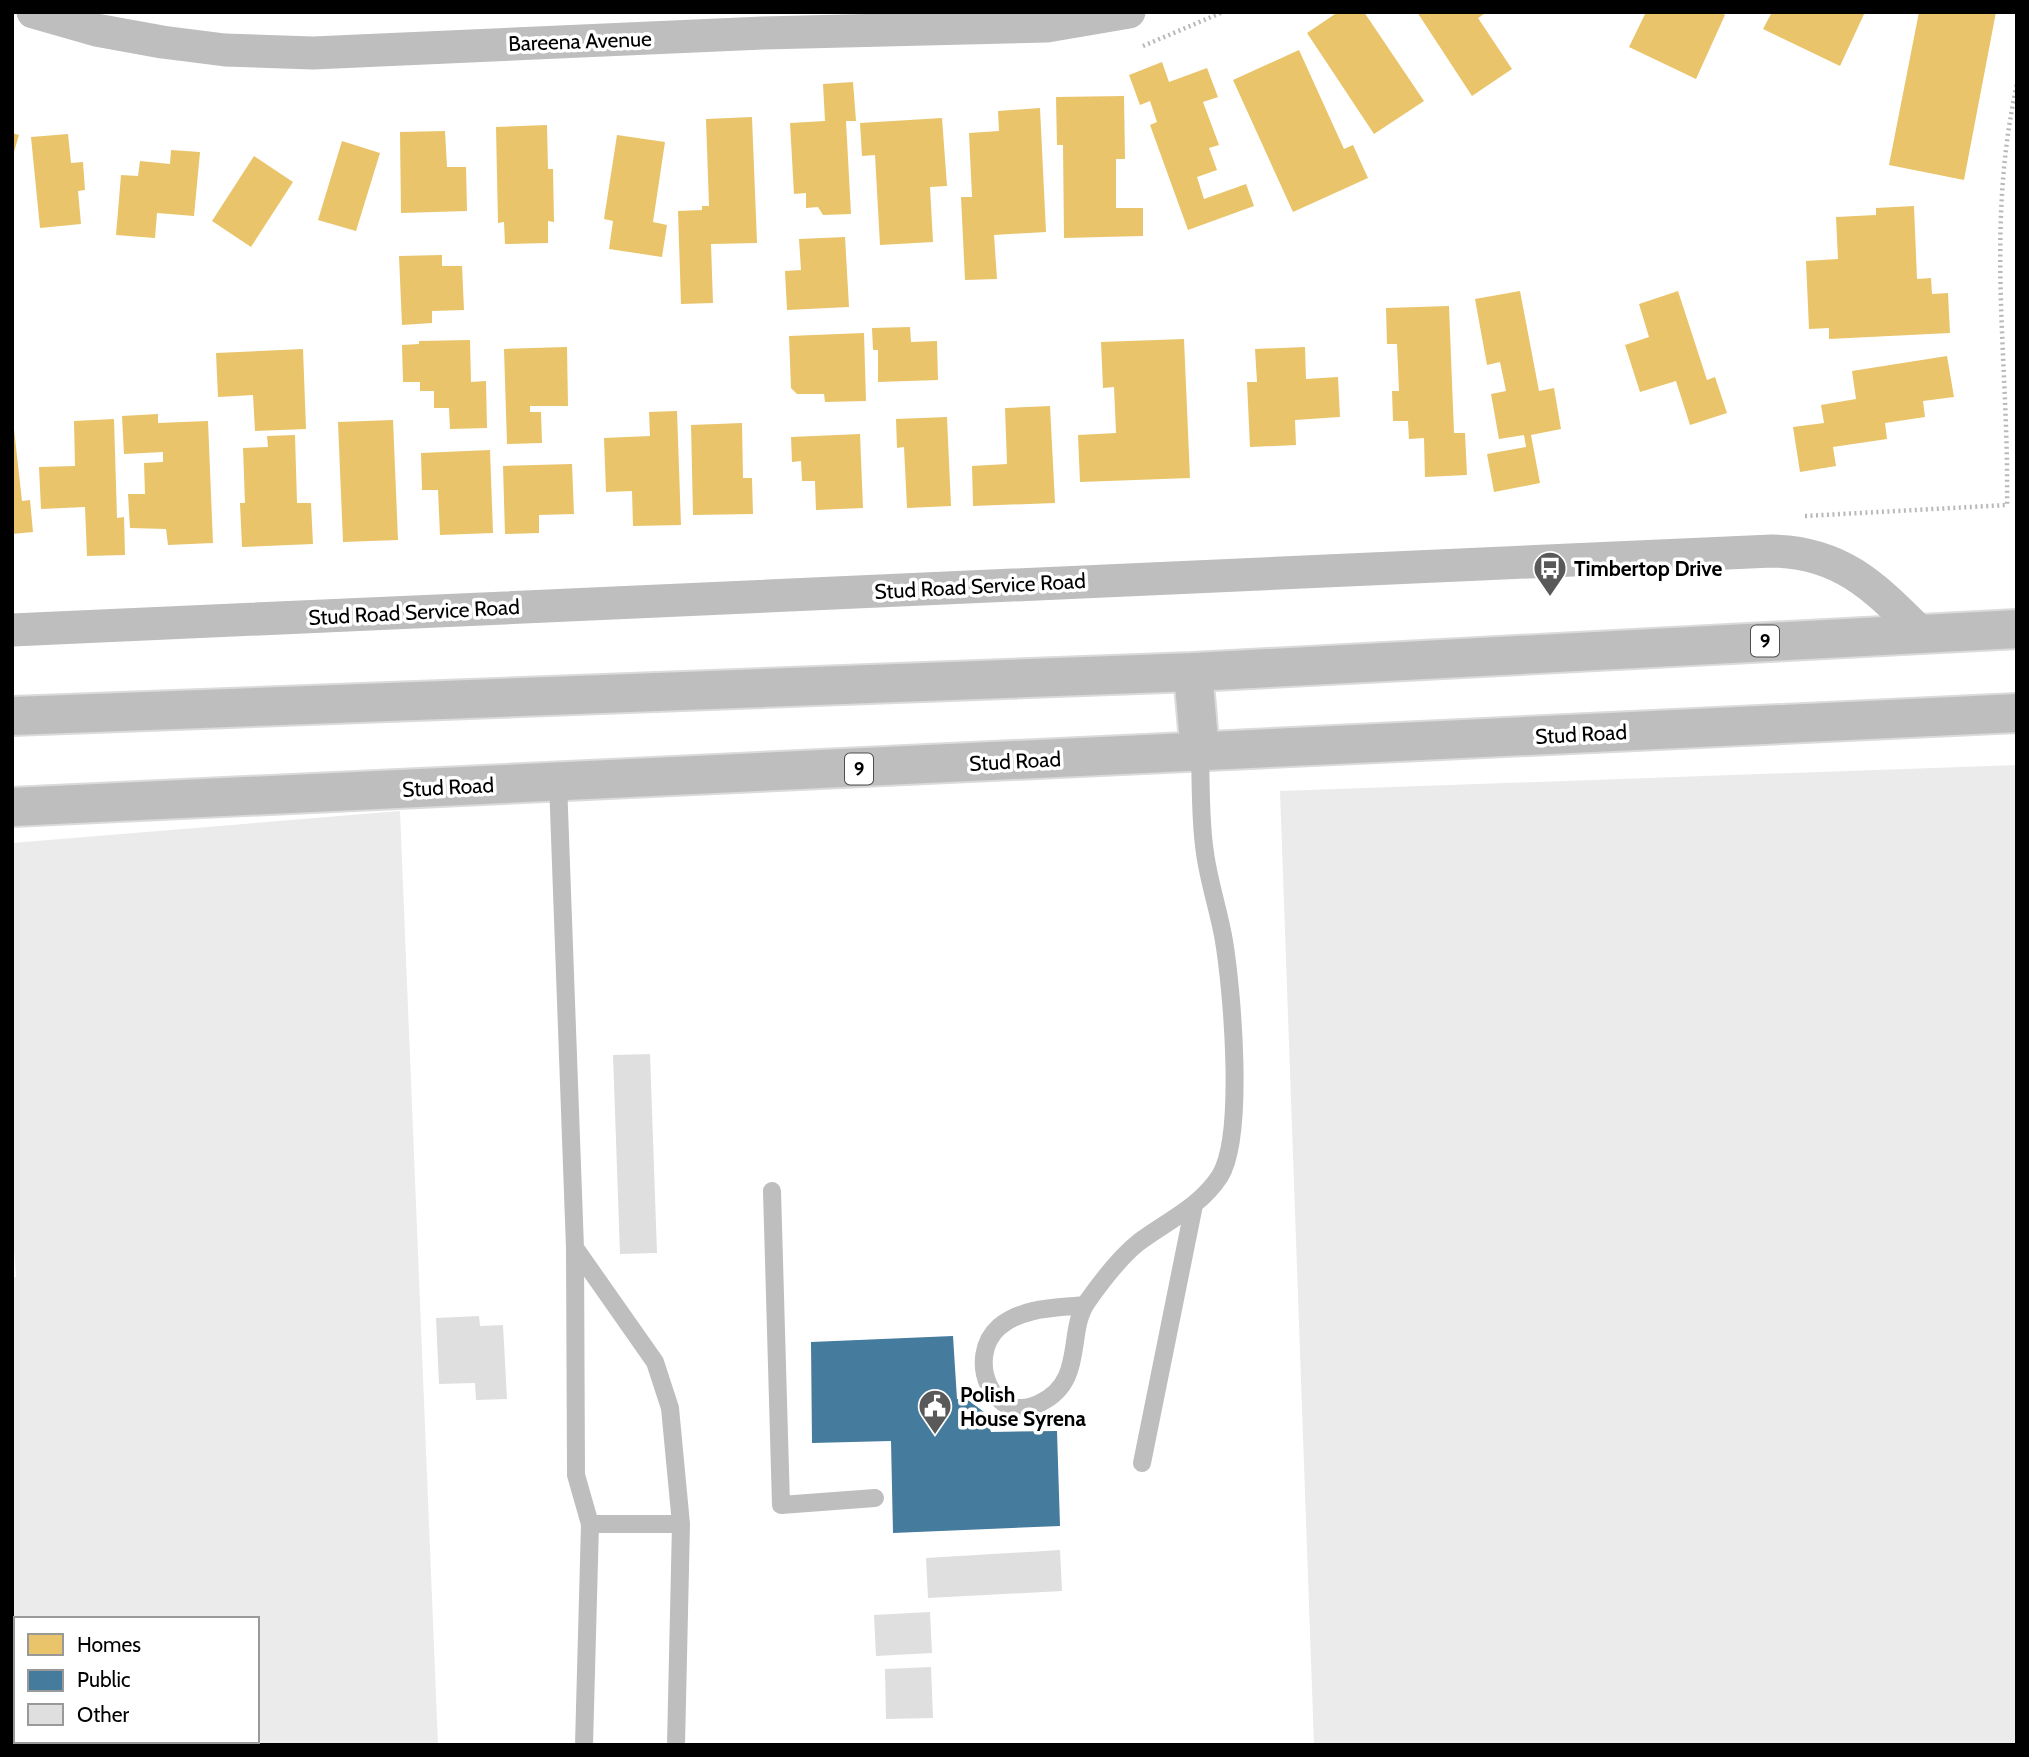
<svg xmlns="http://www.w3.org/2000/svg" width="2029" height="1757" viewBox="0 0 2029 1757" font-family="Cabin,sans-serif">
	<rect width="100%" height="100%" fill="#fff"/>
	<!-- green -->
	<path fill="#ebebeb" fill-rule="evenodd" d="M2017,765V1745H1314L1280,791Z
		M400,811L438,1745H12V1277H16L12,1219V843ZM16,1619H257V1741H16Z"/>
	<!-- homes -->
	<path fill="#e9c46a" d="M1338,12H1364L1424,101L1374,134L1307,33Z
		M1417,12H1487L1478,18L1512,69L1472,96Z
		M1646,12H1719L1725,15L1696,79L1629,47Z
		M1772,12H1865L1840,66L1763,29Z
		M1919,12H1996L1964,180L1889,165Z
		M1299,50L1344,149L1353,145L1368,178L1293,212L1233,80Z
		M1162,62L1169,82L1207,68L1218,97L1203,102L1219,145L1209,148L1217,170L1197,177L1204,199L1246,184L1254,206L1188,230L1150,125L1157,122L1150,101L1140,105L1129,75Z
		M853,82L856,121H846L851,214L823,215L818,207L806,208V193L794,194L790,123L825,121L823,84Z
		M1124,96L1125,159H1116V208H1143V236L1064,238L1063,145H1057L1056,97Z
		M1040,108L1046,232L994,235L997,279L965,280L961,197H972L969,133L999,131L998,111Z
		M752,117L757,243L711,244L713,303L681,304L678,211L702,210V206H709L706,119Z
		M942,118L947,186L930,187L933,242L880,245L875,155L862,156L860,123Z
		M547,125L548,169H553L554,222L548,221V243L505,244L504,222L498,223L496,127Z
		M445,131L447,167H466L467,211L401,213L400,132Z
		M12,133L19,135L13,155H12Z
		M68,134L71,163L83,162L85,190L78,191L81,224L40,228L31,137Z
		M617,135L665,142L653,222L667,225L662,257L609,249L613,221L604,219Z
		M342,141L380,153L356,231L318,220Z
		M171,150L200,152L194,216L157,213L155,238L116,235L121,175L138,176L140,161L170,164Z
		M254,156L293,182L251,247L212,221Z
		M1914,206L1917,279L1931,278L1932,294L1948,293L1950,333L1829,339V328L1809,329L1806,261L1838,259L1836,217L1876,215V208Z
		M845,237L849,307L787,310L785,271L801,270L799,239Z
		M442,255V266H462L464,310L432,311V323L402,325L399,256Z
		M1520,291L1539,391L1554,388L1561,429L1531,435L1540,483L1494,492L1487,454L1526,447L1524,435L1499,439L1491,394L1506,391L1500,362L1487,365L1475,299Z
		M1678,291L1707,380L1715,377L1727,413L1690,425L1676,381L1640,392L1625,345L1649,337L1639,304Z
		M1449,306L1454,433H1465L1467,475L1425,477L1424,438L1409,439L1408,421H1393L1392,391H1399L1397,344H1387L1386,308Z
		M910,327L911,342L937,341L938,380L878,382V350H873L872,328Z
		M864,333L866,401L825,402L824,394H797L791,388L789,336Z
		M1184,339L1190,478L1080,482L1078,435L1116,433L1114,387L1103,388L1101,342Z
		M470,340L471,382L486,381L487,428L450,429L449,408H434V391H420V382H403L402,345L419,344V341Z
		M567,347L568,406H530V412H541L542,443L507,444L504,349Z
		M1305,347L1306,379L1338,377L1340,417L1295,420L1296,445L1250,447L1247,382H1257L1255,349Z
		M303,349L306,429L255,431L253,395L218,397L216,353Z
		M1947,356L1954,397L1923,401L1925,417L1885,423L1887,439L1833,447L1836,466L1800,472L1793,427L1824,423L1821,405L1856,399L1852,371Z
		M1050,406L1055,503L973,506L972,466L1007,464L1005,408Z
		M12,411L22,501L30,500L33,532L12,534Z
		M677,411L681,525L633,526L632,491L606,492L604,438L650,436L649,412Z
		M158,414V423L208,421L213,543L168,545L166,529L130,528L128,494H145L144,463L163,462V452L124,454L122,416Z
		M947,417L951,506L907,508L904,447L897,448L896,419Z
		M114,419L117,518L124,517L125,555L87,556L85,507L41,509L39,467L75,466L74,421Z
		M393,420L398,540L343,542L338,422Z
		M742,423L743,478H752L753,514L693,515L691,425Z
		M860,434L863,508L816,510L815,481H802L801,461L792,462L791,437Z
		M295,435L297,503H311L313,544L242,547L240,503H245L243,448L268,447L267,436Z
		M490,450L493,533L440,535L438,490H422L421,453Z
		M572,464L574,514L539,515V533L505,534L503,466Z"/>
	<!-- public -->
	<path fill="#457b9d" d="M953,1336L957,1399L968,1400L984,1412L991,1432L1057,1431L1060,1526L893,1533L891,1441L812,1443L811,1342Z"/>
	<!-- building -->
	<path fill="#dfdfdf" d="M650,1054L657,1253L620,1254L613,1055Z
		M479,1316L480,1326L503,1325L507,1399L476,1400L475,1383L439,1384L436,1318Z
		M1060,1550L1062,1591L928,1598L926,1558Z
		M930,1612L932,1653L876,1656L874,1615Z
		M931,1667L933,1718L886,1719L885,1669Z"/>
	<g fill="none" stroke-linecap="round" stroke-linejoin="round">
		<defs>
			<path id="trunk" d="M1193,672L1200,753
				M12,716L1193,672L2017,629
				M12,807L2017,713"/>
		</defs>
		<!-- trunk casing -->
		<use href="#trunk" stroke="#dbdbdb" stroke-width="42"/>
		<!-- path -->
		<path stroke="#b9b9b9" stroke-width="4.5" stroke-dasharray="2 3.5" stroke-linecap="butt" d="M1143,46L1223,12
			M1805,516L2007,505C2009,360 1985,229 2017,84"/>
		<!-- service -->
		<path stroke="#bebebe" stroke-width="18" d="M558,782L575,1248L576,1475L590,1524L584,1745
			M772,1191L781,1505L875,1498
			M575,1248L655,1362L670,1408L681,1524L676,1745
			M1085,1305C1056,1308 1023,1307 999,1327C965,1357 992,1427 1040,1403C1086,1381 1066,1332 1087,1302C1101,1282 1120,1257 1139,1242C1167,1221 1200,1207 1220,1176C1245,1135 1232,990 1224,941C1219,911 1209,883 1205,853C1200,821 1201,786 1200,753
			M1142,1463L1194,1205
			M590,1524H681"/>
		<!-- minor -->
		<path stroke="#bebebe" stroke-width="33" d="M33,12L96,30L162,42L225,50L313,53L763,33L1047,26L1129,12
			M12,630L1772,551C1841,552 1875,587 1921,633"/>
		<!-- trunk -->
		<use href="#trunk" stroke="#bebebe" stroke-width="38"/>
	</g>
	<!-- icons -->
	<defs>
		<symbol id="bus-pin" viewBox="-11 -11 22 30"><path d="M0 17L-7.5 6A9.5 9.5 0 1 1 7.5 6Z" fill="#595959" stroke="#fff"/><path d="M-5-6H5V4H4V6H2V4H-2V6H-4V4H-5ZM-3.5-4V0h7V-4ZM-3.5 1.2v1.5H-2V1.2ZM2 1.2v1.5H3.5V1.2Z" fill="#fff"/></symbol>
		<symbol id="civic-pin" viewBox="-11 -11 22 30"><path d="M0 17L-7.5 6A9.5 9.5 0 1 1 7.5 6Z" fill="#595959" stroke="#fff"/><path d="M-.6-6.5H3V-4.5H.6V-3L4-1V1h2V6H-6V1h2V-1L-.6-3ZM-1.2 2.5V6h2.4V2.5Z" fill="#fff"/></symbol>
	</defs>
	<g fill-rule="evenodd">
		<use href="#bus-pin" x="1531" y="549" width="38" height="52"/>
		<use href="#civic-pin" x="916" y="1387" width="38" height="52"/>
	</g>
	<g text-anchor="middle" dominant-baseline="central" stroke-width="7" stroke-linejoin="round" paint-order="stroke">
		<!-- shield labels -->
		<g fill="#fff" stroke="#4c4c4c" stroke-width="2">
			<rect x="1751" y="625.5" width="28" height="31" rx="5"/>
			<rect x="845" y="753.5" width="28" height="31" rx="5"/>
		</g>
		<g font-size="19" font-weight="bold" fill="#000">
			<text x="1765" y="641">9</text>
			<text x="859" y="769">9</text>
		</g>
		<!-- street labels -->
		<g font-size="21" fill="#000" stroke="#fff">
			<text transform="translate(580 41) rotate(-2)">Bareena Avenue</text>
			<text transform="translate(980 586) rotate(-3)">Stud Road Service Road</text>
			<text transform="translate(414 612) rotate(-3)">Stud Road Service Road</text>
			<text transform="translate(1581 734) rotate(-3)">Stud Road</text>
			<text transform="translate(1015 761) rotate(-3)">Stud Road</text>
			<text transform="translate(448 787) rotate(-3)">Stud Road</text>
		</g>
		<!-- poi labels -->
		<g font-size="21" font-weight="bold" fill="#000" stroke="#fff" text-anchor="start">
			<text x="1574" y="568">Timbertop Drive</text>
			<text x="960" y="1394">Polish<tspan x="960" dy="24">House Syrena</tspan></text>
		</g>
	</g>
	<!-- border -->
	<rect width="2029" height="1757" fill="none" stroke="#000000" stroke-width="28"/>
	<!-- legend -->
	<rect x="14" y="1617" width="245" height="126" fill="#ffffff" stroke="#999999" stroke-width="2"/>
	<rect x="28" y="1634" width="35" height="21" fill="#e9c46a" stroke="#999999" stroke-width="2"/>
	<text x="77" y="1652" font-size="21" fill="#000000">Homes</text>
	<rect x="28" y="1670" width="35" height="21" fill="#457b9d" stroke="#999999" stroke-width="2"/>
	<text x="77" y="1687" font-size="21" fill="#000000">Public</text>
	<rect x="28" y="1704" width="35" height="21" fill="#dfdfdf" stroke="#999999" stroke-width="2"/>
	<text x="77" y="1722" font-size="21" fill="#000000">Other</text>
</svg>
